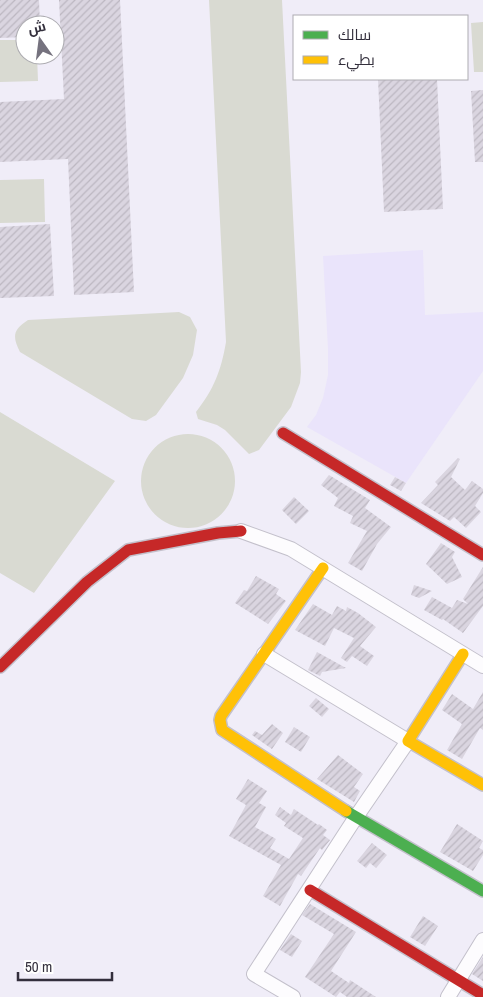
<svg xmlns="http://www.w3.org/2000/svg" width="483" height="997" viewBox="0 0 483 997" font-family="'Archivo Narrow',Cairo,sans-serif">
	<defs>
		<pattern id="building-hatch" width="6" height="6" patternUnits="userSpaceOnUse" patternTransform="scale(1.25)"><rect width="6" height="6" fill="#dad5e0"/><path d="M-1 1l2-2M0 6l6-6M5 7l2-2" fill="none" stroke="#bcb7c1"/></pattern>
	</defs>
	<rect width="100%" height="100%" fill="#f0edf8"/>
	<!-- built -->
	<path fill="#eae4fb" d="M423,250L425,315L483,312V371L406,483L307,427L316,415L323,398L328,375V349L323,256Z"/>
	<!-- green -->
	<path fill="#d9dad2" d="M209,0H282L301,372L300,383L291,407L259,450L249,454L225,430L217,425L198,419L196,412C214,389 221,371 226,342Z
		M483,22V72H474L471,23Z
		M0,40H25V55H37L38,81L0,82Z
		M44,179L45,222L0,223V180Z
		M179,312L190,317L197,330L193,355L183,378L156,415L146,421L132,419L20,352C12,336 13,330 28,320Z
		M0,412L115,481L34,593L0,573Z
		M141 481a47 47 0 1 1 94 0a47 47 0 1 1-94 0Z"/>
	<!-- building -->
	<path fill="url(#building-hatch)" d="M0,0H39L40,25H25V37L0,38Z
		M59,0H120L134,292L74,295L68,159L0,162V102L64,99Z
		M378,79H437L443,209L384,212Z
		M483,90V162H475L471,91Z
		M50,224L54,296L0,298V227Z
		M458,458L460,459L451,477L465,490L472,481L483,489V493L475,506L481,512L466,528L454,517L450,521L421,503L438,485L435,482Z
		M329,475L370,500L365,508L391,527L377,544L362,571L348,563L367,531L350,523L353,516L334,506L338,498L321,485Z
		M395,477L406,483L401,491L390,485Z
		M294,497L309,511L296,524L282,510Z
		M441,543L455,552L452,557L462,577L447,584L426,564Z
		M483,567V606L463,633L443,619L442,620L424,610L432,597L452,608L457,600L468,604L463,599Z
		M256,576L279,589L276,594L286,601L268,624L235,603L244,590L247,591Z
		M414,585L432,591L419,598L411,595Z
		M313,604L332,615L337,606L346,611L347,607L358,613L376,627L360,646L374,656L367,666L352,656L347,662L341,658L354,638L334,628L325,646L295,630Z
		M317,652L346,668L322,672L320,676L308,670Z
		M483,692V730L480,728L462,759L447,750L462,724L442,710L452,694L473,709Z
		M316,698L329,709L322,717L309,706Z
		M272,724L283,733L272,749L252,735L255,731L262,735Z
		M294,727L310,737L301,752L285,742Z
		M338,755L363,774L354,787L360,791L354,802L317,779Z
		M248,779L267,791L259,803L266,807L255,827L276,839L270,848L289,859L303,838L284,826L286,823L275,815L280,807L291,815L294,809L318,825L319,824L327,830L323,835L330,840L322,850L320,848L301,876L298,874L280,906L263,896L281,865L229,836L246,805L236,799Z
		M457,824L483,841L479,848L483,850V855L473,871L440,852Z
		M372,843L387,855L376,868L370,863L366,868L357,861Z
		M310,904L356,932L331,971L349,983L350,980L376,997H347L340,992L336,997L305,977L334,934L302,915Z
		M423,916L438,926L425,946L410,937Z
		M291,934L302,941L292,957L280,950Z
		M483,957V981L472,974Z"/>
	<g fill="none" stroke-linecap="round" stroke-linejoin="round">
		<defs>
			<path id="street" d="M241,531L291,549L483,666
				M264,654L408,741L356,817L254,974L293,997
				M448,997L483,940"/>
			<path id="fast" d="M346,811L483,891"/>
			<path id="slow" d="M323,568L221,716L220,720L222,730L346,811
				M463,654L408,741L483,785"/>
			<path id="jam" d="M283,433L483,555
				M0,667L87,582L128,550L218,533L241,531
				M310,890L483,995"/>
		</defs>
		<!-- street casing -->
		<use href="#street" stroke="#c3c0cb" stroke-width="16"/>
		<!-- fast casing -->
		<use href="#fast" stroke="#c3c0cb" stroke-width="14"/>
		<!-- slow casing -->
		<use href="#slow" stroke="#c3c0cb" stroke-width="14"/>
		<!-- jam casing -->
		<use href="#jam" stroke="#c3c0cb" stroke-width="14"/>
		<!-- street -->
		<use href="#street" stroke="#fdfcfe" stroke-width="14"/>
		<!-- fast -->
		<use href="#fast" stroke="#4caf50" stroke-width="11"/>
		<!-- slow -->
		<use href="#slow" stroke="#ffc107" stroke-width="11"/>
		<!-- jam -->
		<use href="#jam" stroke="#c62828" stroke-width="11"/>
	</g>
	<!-- legend -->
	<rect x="293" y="15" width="175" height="65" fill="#ffffff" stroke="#adacb1"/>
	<rect x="303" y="31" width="25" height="8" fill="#4caf50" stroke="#adacb1"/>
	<text x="338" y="40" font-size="15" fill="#332f3c">سالك</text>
	<rect x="303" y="56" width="25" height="8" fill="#ffc107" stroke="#adacb1"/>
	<text x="338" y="65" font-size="15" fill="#332f3c">بطيء</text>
	<!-- north arrow -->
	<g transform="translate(40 40) rotate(346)"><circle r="24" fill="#ffffff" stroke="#adacb1"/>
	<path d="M0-4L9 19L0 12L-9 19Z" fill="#75727e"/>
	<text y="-8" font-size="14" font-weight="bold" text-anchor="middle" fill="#332f3c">ش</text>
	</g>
	<!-- scale -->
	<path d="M18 972v8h94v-8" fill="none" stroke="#332f3c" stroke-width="2.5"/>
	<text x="25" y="972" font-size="15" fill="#332f3c" stroke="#ffffff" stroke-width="4" paint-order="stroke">50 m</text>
</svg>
